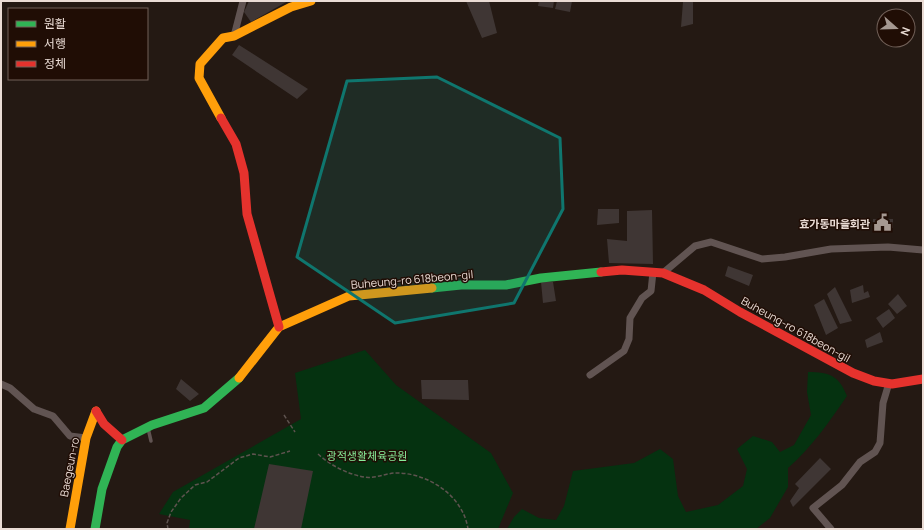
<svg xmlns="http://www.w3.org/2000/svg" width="924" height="530" viewBox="0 0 924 530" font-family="Manrope,'Noto Sans KR',sans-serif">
	<rect width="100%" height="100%" fill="#241913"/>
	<!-- green -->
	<path fill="#053210" d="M365,350L396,385L491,453L513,493L498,529H189L190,520L159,514L173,492L301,419L295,373Z
		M808,372C830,372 839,376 847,396C829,422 812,447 788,468V487L770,518L756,529H507L514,517L522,509L539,518L556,520L564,506L573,471L634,463L660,449L673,459L678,496L686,512L718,505L743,486L747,469L737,449L753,436L772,442L780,452L794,445L811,415L807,392Z"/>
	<!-- building -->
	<path fill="#3f3634" d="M249,1H288L251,22L244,12Z
		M466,1H489L497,33L482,38Z
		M539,1H554L553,8L538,6Z
		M557,1H572L570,12L555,9Z
		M693,1V24L681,27L683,2Z
		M239,45L308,89L297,99L232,55Z
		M598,209H619V223L597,225Z
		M652,210L653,264L609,263L607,239L627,241V211Z
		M873,219H893V228L873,227Z
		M728,266L753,275L749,286L725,276Z
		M541,282H553L556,301L543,303Z
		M863,285L864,293L868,291L870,297L852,303L850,290Z
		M835,287L852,321L840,324L827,294Z
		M898,294L907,306L897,314L888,304Z
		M824,299L838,328L826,335L814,305Z
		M889,309L895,318L883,328L876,318Z
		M880,332L883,342L867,348L865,340Z
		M181,379L199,394L190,401L176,389Z
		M421,380H468L469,400L422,399Z
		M820,458L831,469L793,507L790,501L799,488L795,484Z
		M269,464L313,471L301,529H254Z"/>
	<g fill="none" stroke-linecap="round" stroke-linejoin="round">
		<!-- path -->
		<path stroke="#5e534f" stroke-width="1.5" stroke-dasharray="4 2" stroke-linecap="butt" d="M284,415L295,432
			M318,454C330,465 347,474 364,477C373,479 384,474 394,473C427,472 463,495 468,529
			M168,529L167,523L171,512L181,498L195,485L207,482L239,458L253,454L270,457L290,451"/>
		<!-- lane -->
		<path stroke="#615452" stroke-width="3.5" d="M148,428L151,441"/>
		<!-- street -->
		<path stroke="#615452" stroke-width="7" d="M234,36L243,1
			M663,273L695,246L711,242L762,259L785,257L831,249L888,247L923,250
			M590,375L624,351L629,339L630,318L642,298L651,291L653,272
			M1,384L10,388L34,409L53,416L70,436L86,438
			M831,529L813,508L842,485L860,462L875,452L880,443L883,403L889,383"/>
		<!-- fast -->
		<path stroke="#30b455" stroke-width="9" d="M432,288L461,285H506L541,278L601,272
			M95,529L102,489L117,447L122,440L152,425L204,408L239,378"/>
		<!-- slow -->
		<path stroke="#ff9f0a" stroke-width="9" d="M221,118L199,78L200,64L223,38L234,36L291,7L311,1
			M239,378L279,327L349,296L432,288
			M70,529L86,438L96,411"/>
		<!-- jam -->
		<path stroke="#e5322d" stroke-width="9" d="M221,118L236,144L244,173L247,214L279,327
			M601,272L622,270L663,273L704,290L740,312L853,373L874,381L892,384L923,379
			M96,411L104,424L122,440"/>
	</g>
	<!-- marked area -->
	<path fill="#0f766e" fill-opacity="0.2" stroke="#0f766e" stroke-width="3" stroke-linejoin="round" d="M437,77L560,138L563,209L514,303L395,323L297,257L347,81Z"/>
	<!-- icons -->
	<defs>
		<symbol id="civic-bare" viewBox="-9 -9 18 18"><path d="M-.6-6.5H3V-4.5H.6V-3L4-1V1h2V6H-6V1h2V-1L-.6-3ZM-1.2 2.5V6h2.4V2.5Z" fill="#a59891" stroke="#200d05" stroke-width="2.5" paint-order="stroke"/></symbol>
	</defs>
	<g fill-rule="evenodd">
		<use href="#civic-bare" x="870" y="210" width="25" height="25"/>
	</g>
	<g text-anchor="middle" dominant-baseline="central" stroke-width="3" stroke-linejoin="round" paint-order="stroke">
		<!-- poi labels -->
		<g font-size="11" font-weight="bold" fill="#eadcd5" stroke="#200d05" text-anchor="end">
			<text x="870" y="223">효가동마을회관</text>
		</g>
		<!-- street labels -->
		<g font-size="11" fill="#eadcd5" stroke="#200d05">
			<text transform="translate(412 279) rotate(-5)">Buheung-ro 618beon-gil</text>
			<text transform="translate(796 329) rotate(29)">Buheung-ro 618beon-gil</text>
			<text transform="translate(69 467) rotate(-79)">Baegeun-ro</text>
		</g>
		<!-- park labels -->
		<g font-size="11" fill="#87ed99" stroke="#200d05">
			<text x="367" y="455">광적생활체육공원</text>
		</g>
	</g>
	<!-- border -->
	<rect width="924" height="530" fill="none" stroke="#eadcd5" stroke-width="4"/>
	<!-- legend -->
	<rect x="8" y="8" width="140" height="72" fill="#200d05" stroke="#716058"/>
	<rect x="16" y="21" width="20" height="6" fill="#30b455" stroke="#716058"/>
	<text x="44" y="28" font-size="12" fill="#eadcd5">원활</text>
	<rect x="16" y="41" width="20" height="6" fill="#ff9f0a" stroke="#716058"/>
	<text x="44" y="48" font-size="12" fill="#eadcd5">서행</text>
	<rect x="16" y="61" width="20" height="6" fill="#e5322d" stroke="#716058"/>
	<text x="44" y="68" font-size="12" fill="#eadcd5">정체</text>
	<!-- north arrow -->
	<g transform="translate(896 28) rotate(110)"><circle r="19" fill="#200d05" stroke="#716058"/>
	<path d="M0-3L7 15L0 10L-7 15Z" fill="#a59891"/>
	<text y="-6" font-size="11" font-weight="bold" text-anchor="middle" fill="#eadcd5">N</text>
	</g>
</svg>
